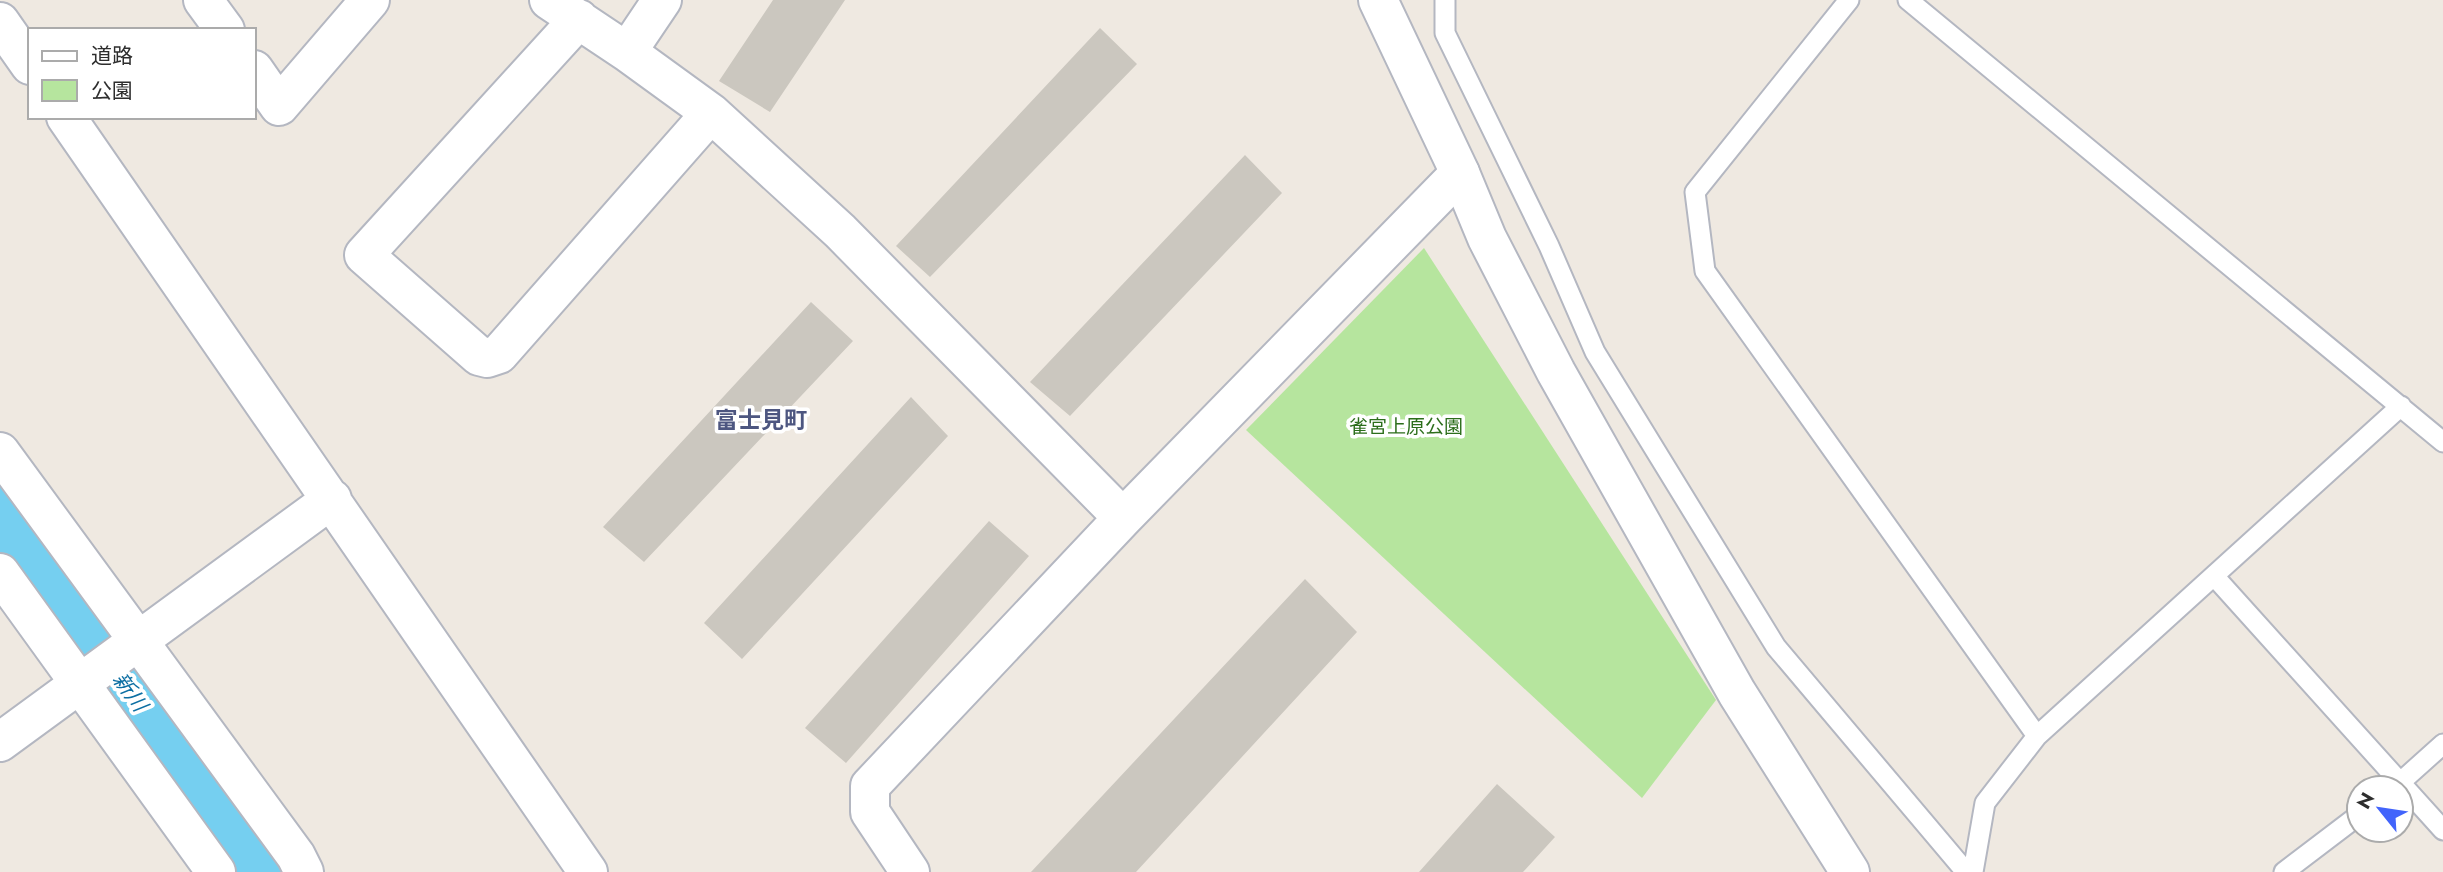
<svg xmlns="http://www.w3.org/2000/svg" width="2443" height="872" viewBox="0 0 2443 872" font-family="Jost,'Noto Sans JP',sans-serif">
	<rect width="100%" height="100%" fill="#efe9e1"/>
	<!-- green -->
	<path fill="#b6e59e" d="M1424,248L1716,700L1642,798L1246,430Z"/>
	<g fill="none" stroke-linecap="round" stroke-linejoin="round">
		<!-- river -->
		<path stroke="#75cff0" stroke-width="63" d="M0,513L261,872"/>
	</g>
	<!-- building -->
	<path fill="#cbc7bf" d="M773,0H845L770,112L719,81Z
		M1100,28L1137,64L930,277L896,246Z
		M1245,155L1282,193L1070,416L1030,382Z
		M811,302L853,341L644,562L603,527Z
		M911,397L948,436L742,659L704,623Z
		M989,521L1029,556L846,763L805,728Z
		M1305,579L1357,632L1136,872H1031Z
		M1497,784L1555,837L1523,872H1419Z"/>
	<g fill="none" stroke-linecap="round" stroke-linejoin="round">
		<defs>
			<path id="lane" d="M1445,0V33L1549,246L1595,352L1776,647L1966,872
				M1849,0L1695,192L1705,271L2037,736L1985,803L1973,872
				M1908,0L2443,442
				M2214,576L2443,830
				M2037,736L2401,406
				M2394,788L2443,744
				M2284,872L2359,815"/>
			<path id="street" d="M203,0L225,30
				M549,0L627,52L711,113L840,231L1123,518
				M579,19L364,255L479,356L487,358L499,354L711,113
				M0,22L30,65
				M627,52L662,0
				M254,70L279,106L370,0
				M66,117L588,872
				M0,452L296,856L304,872
				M0,573L216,872
				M0,742L332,499
				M910,872L870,812V786L1123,518L1460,173"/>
			<path id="secondary" d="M1378,0L1460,173L1487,238L1556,372L1737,693L1850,872"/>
		</defs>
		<!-- lane casing -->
		<use href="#lane" stroke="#b4b7c1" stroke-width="23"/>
		<!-- street casing -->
		<use href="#street" stroke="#b4b7c1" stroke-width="42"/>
		<!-- secondary casing -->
		<use href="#secondary" stroke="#b4b7c1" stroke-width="42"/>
		<!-- lane -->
		<use href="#lane" stroke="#fff" stroke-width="19"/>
		<!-- street -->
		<use href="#street" stroke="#fff" stroke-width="38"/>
		<!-- secondary -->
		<use href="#secondary" stroke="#fff" stroke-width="38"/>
	</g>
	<g text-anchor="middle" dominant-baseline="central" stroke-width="7" stroke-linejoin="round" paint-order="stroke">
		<!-- park labels -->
		<g font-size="19" fill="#2c6e1b" stroke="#fff">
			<text x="1406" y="426">雀宮上原公園</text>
		</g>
		<!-- water labels -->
		<g font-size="21" font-style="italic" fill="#0d6fa3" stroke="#fff">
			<text transform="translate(130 692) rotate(54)">新川</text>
		</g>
		<!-- quarter labels -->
		<g font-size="23" font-weight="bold" fill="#4d5680" stroke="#fff">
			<text x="761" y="420">富士見町</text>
		</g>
	</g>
	<!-- legend -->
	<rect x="28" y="28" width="228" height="91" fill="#ffffff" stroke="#ababab" stroke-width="2"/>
	<rect x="42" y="51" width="35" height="10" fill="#ffffff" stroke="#ababab" stroke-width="2"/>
	<text x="91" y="63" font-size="21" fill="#2e2e2e">道路</text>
	<rect x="42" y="80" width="35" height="21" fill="#b6e59e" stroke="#ababab" stroke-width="2"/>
	<text x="91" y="98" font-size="21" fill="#2e2e2e">公園</text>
	<!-- north arrow -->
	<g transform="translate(2380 809) rotate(300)"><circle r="33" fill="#ffffff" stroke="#ababab" stroke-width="2"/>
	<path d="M0-5L12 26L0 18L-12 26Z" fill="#4264fb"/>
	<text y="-10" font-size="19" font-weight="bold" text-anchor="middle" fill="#2e2e2e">N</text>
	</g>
</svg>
